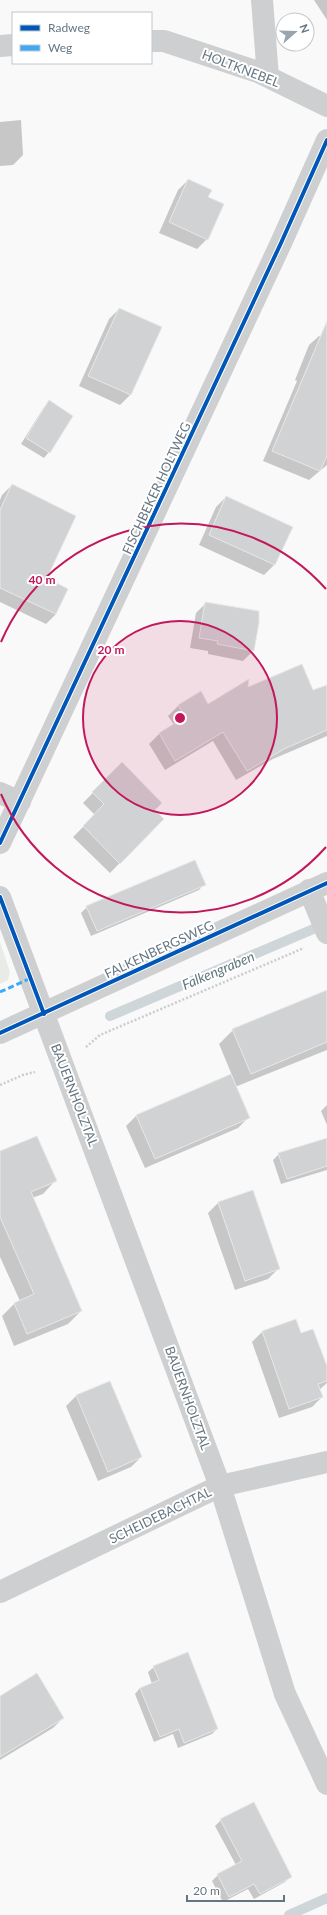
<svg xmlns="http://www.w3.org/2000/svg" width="327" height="1915" viewBox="0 0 327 1915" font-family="Lato,sans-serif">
	<rect width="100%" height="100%" fill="#f9f9f9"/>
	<!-- green -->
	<path fill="#e8ebe6" d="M0,942L10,972L8,980L0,984Z"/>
	<!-- shadow -->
	<path fill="#0003" d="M314,0H327V20Z
		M21,120L23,155L13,165L0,166V122Z
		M188,180L207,197V239L197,249L159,233L178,190Z
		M119,309L161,328L130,395L120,405L79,386L109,319Z
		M319,336L327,339V465L309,480L263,461L297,381L295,380L309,345Z
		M50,402L49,452L44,458L21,444L44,407Z
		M12,485L45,579L67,589L56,614L46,624L0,602V500L2,495Z
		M226,497L274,565L264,575L199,545L216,507Z
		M206,603L253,651L243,661L208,654V651L190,648L196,613Z
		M327,686V736L273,759L236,780L213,741L165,770L149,744L159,734L174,725L168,716L178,706L200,692L208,705L247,689L313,692Z
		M122,763L153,811L163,819L110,873L73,837L95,815L83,803Z
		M204,884L199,890L91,936L81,913L87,907Z
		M327,993V1050L235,1087L248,1118L238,1128L145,1168L126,1126L136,1116L234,1080L219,1044L233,1030Z
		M327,1105V1125L321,1111Z
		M327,1139V1170L281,1184L273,1160L279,1154Z
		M0,1153L55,1181L43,1194L32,1198L81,1311L68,1324L14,1346L2,1316L14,1304L20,1301L0,1257Z
		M252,1191L278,1269L268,1279L235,1290L208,1213L218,1203Z
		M295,1320L300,1334L327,1369V1383L319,1390L322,1397L312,1407L279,1418L252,1342L262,1332Z
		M109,1382L141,1457L131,1467L98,1481L66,1406L76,1396Z
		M154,1667L217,1729L212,1734L178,1748L173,1734L154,1742L135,1694L140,1688L152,1684L148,1672Z
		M0,1697L63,1718L53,1728L0,1760Z
		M221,1820L291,1876L285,1882L254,1899L248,1889L223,1902L212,1881L218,1875L236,1865L215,1826Z"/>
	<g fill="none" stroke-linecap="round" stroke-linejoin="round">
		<!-- stream -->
		<path stroke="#ced6d9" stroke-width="10" d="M110,1016L325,924
			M289,1915L327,1898"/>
	</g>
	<!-- building -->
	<path fill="#d0d2d3" stroke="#e8e8e8" d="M188,179L212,190L208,197L224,204L208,240L169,222Z
		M119,308L162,327L131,395L88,376Z
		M327,321V456L320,471L272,451Z
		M49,400L73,416L50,453L26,438Z
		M12,484L76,516L47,578L68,589L56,614L0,588V510Z
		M226,496L293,527L275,565L209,535Z
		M205,602L259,611V623L254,651L217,644L218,641L199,638Z
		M302,664L313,690L327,685V730L284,749L247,771L223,732L175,761L159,733L185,717L178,705L201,691L208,704L249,679L248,687Z
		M122,762L162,803L155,810L164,819L120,864L83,826L104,804L92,792Z
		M195,860L206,885L97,931L86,906Z
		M327,990V1042L251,1074L232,1029Z
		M231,1074L250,1118L155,1159L136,1115Z
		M37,1136L57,1181L31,1192L82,1311L27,1334L14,1303L34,1294L0,1217V1151Z
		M327,1138V1166L287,1179L278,1153Z
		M253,1190L280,1269L245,1281L218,1202Z
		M296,1319L301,1333L313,1329L327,1366V1381L318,1384L323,1397L289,1409L262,1331Z
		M110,1381L142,1457L108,1472L76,1395Z
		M188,1652L218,1729L184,1743L179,1729L160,1737L140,1688L159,1680L153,1666Z
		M37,1673L64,1718L0,1757V1696Z
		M254,1802L292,1877L260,1894L254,1884L229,1897L217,1874L242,1861L220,1819Z"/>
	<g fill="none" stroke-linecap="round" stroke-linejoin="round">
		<!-- path -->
		<path stroke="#cbcccd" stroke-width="2.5" stroke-dasharray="2 2" stroke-linecap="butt" d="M86,1047L100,1035L304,948
			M0,1085L23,1075L35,1072"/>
		<!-- minor -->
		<path stroke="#cecfd0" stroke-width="22" d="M262,0L268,77
			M151,41H164L258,72L327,106
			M0,46L13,45
			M0,793L20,802
			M0,843L281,243L327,140
			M309,890L327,933
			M0,897L220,1486L285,1694L327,1784
			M0,1033L327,883
			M0,1592L220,1486L327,1462"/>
		<!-- quiet -->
		<path stroke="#3fa9f5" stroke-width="3" stroke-dasharray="6 3" stroke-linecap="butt" d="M0,992L29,979"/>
		<defs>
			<path id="cycleway" d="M0,843L281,243L327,140
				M0,897L44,1014
				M0,1033L327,883"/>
		</defs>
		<!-- cycleway casing -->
		<use href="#cycleway" stroke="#fff" stroke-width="6"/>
		<!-- cycleway -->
		<use href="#cycleway" stroke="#0057b8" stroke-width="4"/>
	</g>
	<!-- distance rings -->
	<circle cx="180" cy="718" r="97" fill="#c2185b" fill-opacity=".12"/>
	<g fill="none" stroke="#c2185b" stroke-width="2">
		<circle cx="180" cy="718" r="97"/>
		<path d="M326 847A195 195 0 0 1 1 794M1 642A195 195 0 0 1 326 589"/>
	</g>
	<g text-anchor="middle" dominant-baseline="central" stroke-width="4" stroke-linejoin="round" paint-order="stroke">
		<!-- street labels -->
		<g font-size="13" fill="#657683" stroke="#fff">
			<text transform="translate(241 68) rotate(21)">HOLTKNEBEL</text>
			<text transform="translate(156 488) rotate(-65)">FISCHBEKER HOLTWEG</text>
			<text transform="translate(159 949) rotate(-25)">FALKENBERGSWEG</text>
			<text transform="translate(75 1095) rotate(69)">BAUERNHOLZTAL</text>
			<text transform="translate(188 1398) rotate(70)">BAUERNHOLZTAL</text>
			<text transform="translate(160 1515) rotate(-26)">SCHEIDEBACHTAL</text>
		</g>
		<!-- water labels -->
		<g font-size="14" font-style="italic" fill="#60757c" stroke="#fff">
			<text transform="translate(218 970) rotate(-23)">Falkengraben</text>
		</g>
	</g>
	<circle cx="180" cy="718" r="6" fill="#c2185b" stroke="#fff" stroke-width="2"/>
	<g font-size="12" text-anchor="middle" font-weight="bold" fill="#c2185b" stroke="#fff" stroke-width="4" stroke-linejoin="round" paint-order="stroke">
		<text x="42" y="584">40 m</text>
		<text x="111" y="654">20 m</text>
	</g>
	<!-- legend -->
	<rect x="12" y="12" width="140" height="52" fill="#ffffff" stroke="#c1c8cd"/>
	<rect x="20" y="25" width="20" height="6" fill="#0057b8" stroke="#c1c8cd"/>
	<text x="48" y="32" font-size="12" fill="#657683">Radweg</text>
	<rect x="20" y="45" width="20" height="6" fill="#3fa9f5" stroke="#c1c8cd"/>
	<text x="48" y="52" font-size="12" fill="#657683">Weg</text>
	<!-- north arrow -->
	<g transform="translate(295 32) rotate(70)"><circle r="19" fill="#ffffff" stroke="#c1c8cd"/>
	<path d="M0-3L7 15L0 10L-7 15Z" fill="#99a4ac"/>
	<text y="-6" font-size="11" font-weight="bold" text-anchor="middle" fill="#657683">N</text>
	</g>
	<!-- scale -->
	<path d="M187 1895v6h97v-6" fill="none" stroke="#657683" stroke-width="2"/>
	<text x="193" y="1895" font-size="12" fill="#657683" stroke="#ffffff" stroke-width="3" paint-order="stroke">20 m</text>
</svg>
